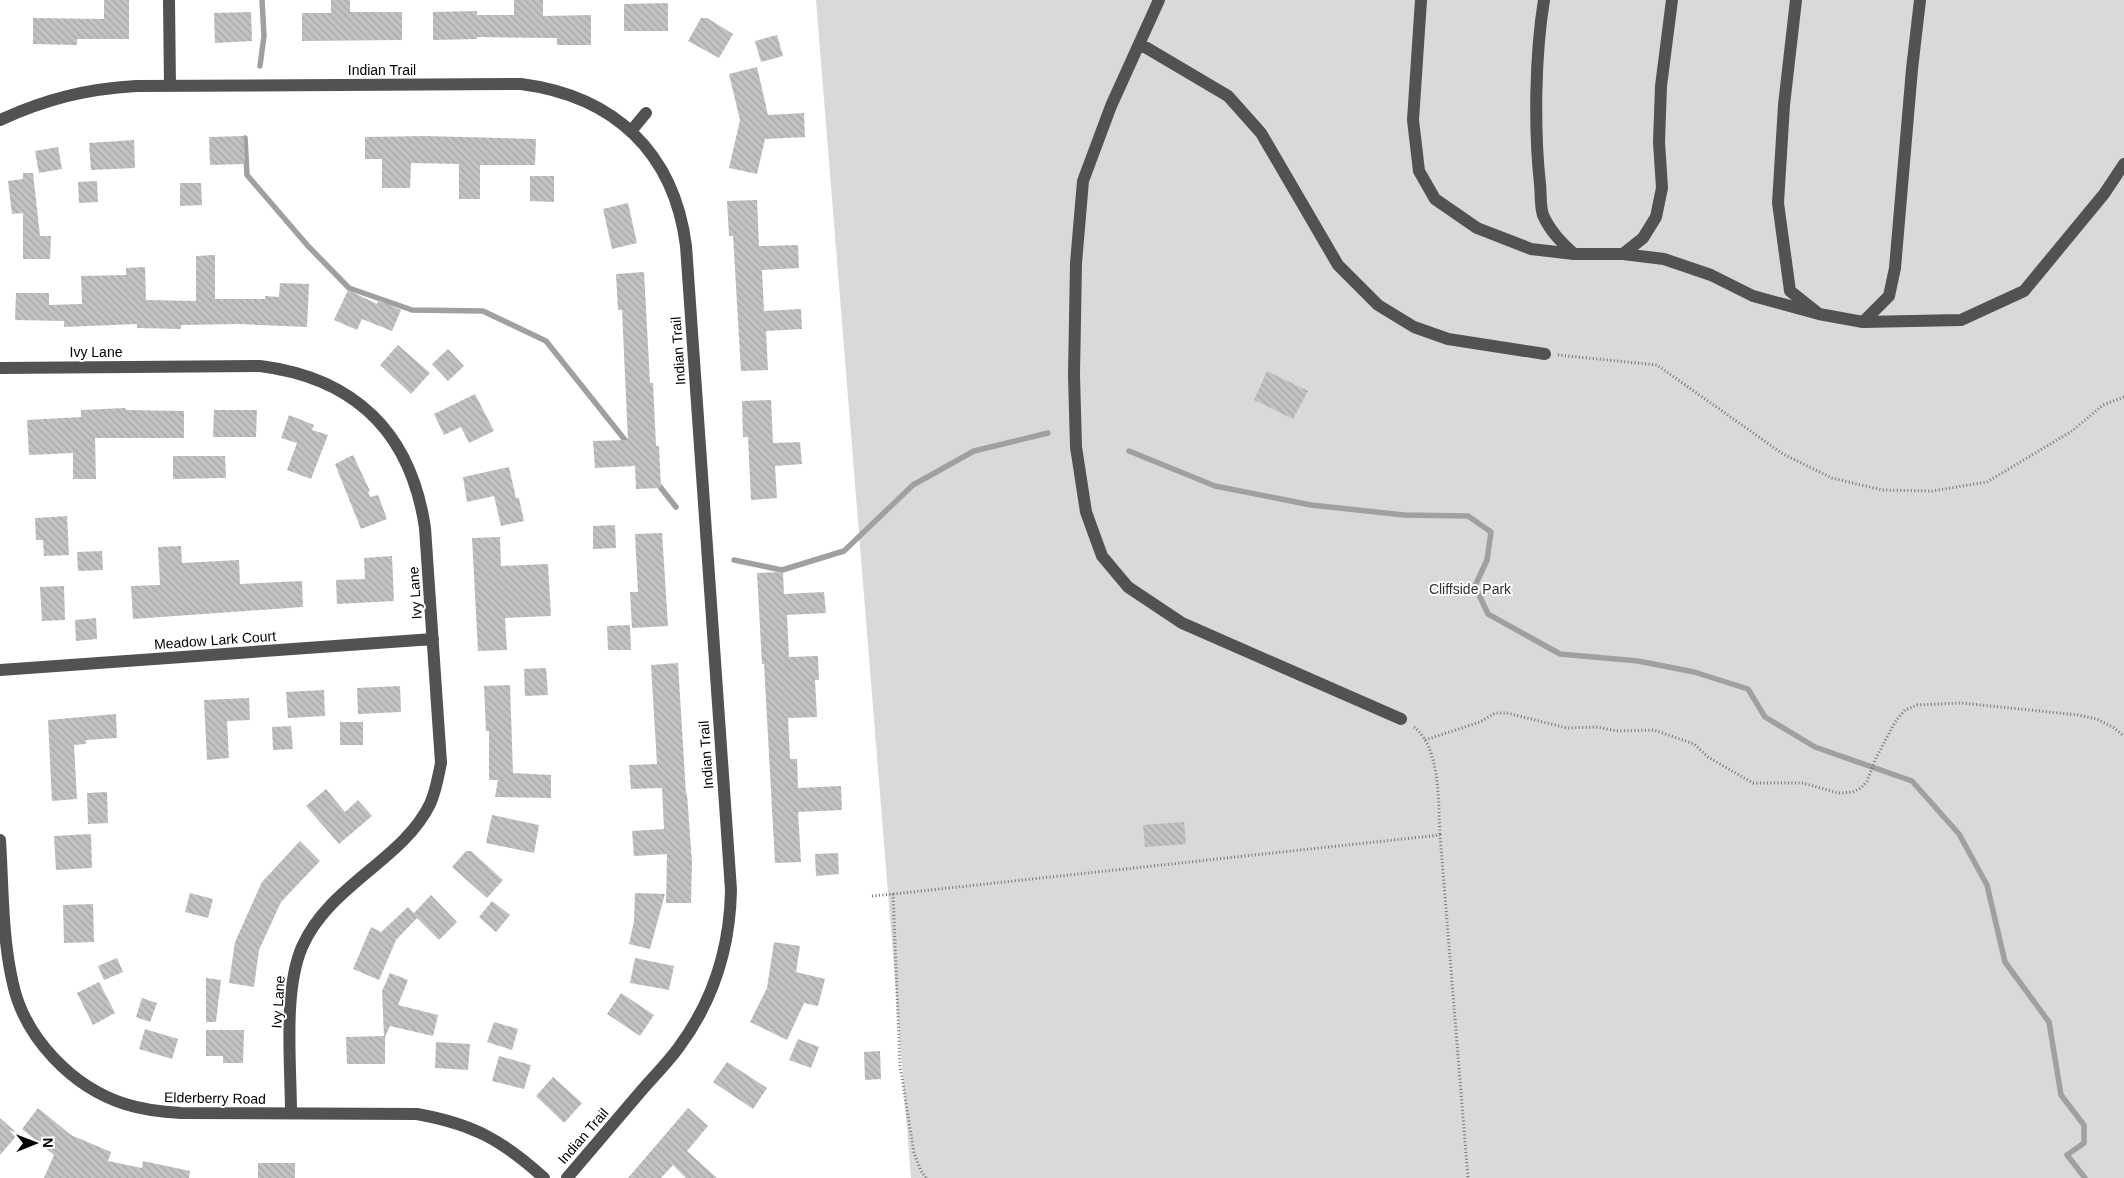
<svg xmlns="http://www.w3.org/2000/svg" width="2124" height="1178" viewBox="0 0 2124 1178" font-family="Arial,sans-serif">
	<defs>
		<pattern id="building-back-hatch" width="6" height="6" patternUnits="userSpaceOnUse" patternTransform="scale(1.25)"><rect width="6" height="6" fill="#c2c2c2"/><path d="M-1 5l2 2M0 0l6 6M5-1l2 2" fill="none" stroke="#a5a5a5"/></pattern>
	</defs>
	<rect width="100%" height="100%" fill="#fff"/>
	<!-- green -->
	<path fill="#d9d9d9" d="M816,0H2124V1178H911Z"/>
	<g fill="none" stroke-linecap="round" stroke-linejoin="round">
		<!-- stream -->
		<path stroke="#a0a0a0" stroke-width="5.5" d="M260,66L264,36L262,0
			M245,138L247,175L308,246L349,288L412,310L483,311L546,341L629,445
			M1129,451L1215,486L1311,505L1404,515L1468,516L1491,532L1487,560L1475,586L1488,614L1560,654L1638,661L1694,672L1748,689L1765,717L1815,747L1912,781L1959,834L1987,885L2005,962L2049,1022L2061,1095L2084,1125V1143L2067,1155L2085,1178
			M657,483L676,507
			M734,560L782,570L844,551L913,485L974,451L1048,433"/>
	</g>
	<!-- building -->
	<path fill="url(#building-back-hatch)" d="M104,0H129V39H77V45L33,44V18L104,19Z
		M331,0H350V12H402V40L302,41V13H331Z
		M514,0H543V16L591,15V45H557V38L477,37V39L433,40V12L477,11V15H514Z
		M668,3V31H624V4Z
		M251,12L252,41L215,43L214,13Z
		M701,18H707L733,34L719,58L688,41Z
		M777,35L783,56L761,62L755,41Z
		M757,67L768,115L804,113L805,137L765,139L757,174L729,168L740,120L729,74Z
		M244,136L245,164L210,165L209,137Z
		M425,136L536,139L535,165H480V199H459V164L411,163L410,188H382V159H365V137Z
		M134,140L135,168L91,170L89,143Z
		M58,147L62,169L39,173L35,151Z
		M23,173H33L40,236H51L50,259H23V213L12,214L8,181L23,179Z
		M530,176H554V202L530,201Z
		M97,181L98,202L79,203L78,182Z
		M180,183H201L202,205L180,206Z
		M757,200L759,246L798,245L799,268L762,270L764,311L801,309L802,329L766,331L768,370L741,371L733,236H729L727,201Z
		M628,203L637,243L612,249L603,209Z
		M215,255V299H265V296L279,297L280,283L309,284L307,327L240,324L181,325V329L137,328V324L64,327V321L15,320L16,293H49V305L82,304L81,276L126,275V268L145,267L146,300L196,301V256Z
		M644,272L650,383H653L656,446H659L661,488L636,489L635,466L595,468L593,441L628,440L622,310H618L616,274Z
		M348,290L377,304L379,300L401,310L392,331L362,319L357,330L334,320Z
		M398,345L430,373L411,394L380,365Z
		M448,349L464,366L448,381L432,364Z
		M1267,371L1308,391L1293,419L1254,400Z
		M475,394L494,431L469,443L461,427L444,435L434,414Z
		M771,400L773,443L800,442L802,464L775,466L777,498L751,500L748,437H743L742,401Z
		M125,408L126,410L184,411V438H95L96,479H73V453L29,455L27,420L81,417V410Z
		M214,410H257L256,437H213Z
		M289,415L314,425L312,430L328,435L311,479L287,470L297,443L281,438Z
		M353,455L370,491L368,492L370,497L378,495L387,519L361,529L335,464Z
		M173,456H225L226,478L173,479Z
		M509,467L516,498H519L524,521L501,526L494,496L467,502L463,477Z
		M67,516L69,555L44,556L43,540H36L35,518Z
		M615,525L616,548L593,549V526Z
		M662,533L668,626L632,628L630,592H638L635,534Z
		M500,537L501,566L548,564L551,616L505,618L507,650L478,651L472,538Z
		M181,546L182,563L239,560L240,584L302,581L303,607L133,619L131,586L160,585L158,547Z
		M102,551L103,570L78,571L77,552Z
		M392,556L394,601L337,604L336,580L365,579L364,558Z
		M783,572L784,594L824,592L826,613L787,615L789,657L818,656L819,680H815L817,717L788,718L790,759H797L798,788L841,786L842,810L798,812L801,862L775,863L764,664H762L757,573Z
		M64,586L65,620L42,621L40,587Z
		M96,618L97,639L76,641L75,620Z
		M630,625L631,650H608L607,626Z
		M678,663L686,794H687L692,862L691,903H666L667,854L634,856L632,831L664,829L662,788L631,789L629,765L657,764L651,665Z
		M546,668L548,695L525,696L524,669Z
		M510,685L513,773L551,775V798L495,797L498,780H489V731H486L484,686Z
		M400,686L401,712L358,714L357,688Z
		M324,690L325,716L288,718L286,692Z
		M249,698L250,720L227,721L229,758L207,760L204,700Z
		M116,714L117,738L86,740V744L74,745L77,799L52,801L48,720Z
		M340,722H363V745H340Z
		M291,726L293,749L273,750L272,727Z
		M326,789L345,812L358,800L372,816L339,844L306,806Z
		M107,792L108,823L88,824L87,793Z
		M492,815L539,825L534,853L486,843Z
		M1184,822L1186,844L1145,847L1143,825Z
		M91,834L92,868L56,870L54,836Z
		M300,841L320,861L281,902L259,950L254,987L229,983L235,942L262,882Z
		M466,851H471L503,880L487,898L452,867Z
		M838,853L839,874L816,876L815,854Z
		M190,893L213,899L208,918L185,912Z
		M635,893L665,894L650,949L629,944L634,921Z
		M431,895L457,922L439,940L417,918L396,940L379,980L353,969L371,927L381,932L408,907L414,913Z
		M492,901L510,915L496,932L479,917Z
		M93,904L94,942L64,943L63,905Z
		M774,942L800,946L796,972L825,979L818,1006L804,1003L787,1040L750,1022L767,988Z
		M117,958L123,972L104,980L98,966Z
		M635,958L674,966L669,990L630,983Z
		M390,973L408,980L398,1005L438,1015L433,1036L390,1026L385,1037V1064H347L346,1037L384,1036L382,991Z
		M206,978L221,980L216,1022H206Z
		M99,982L115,1013L93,1025L77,993Z
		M621,993L654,1015L640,1036L607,1014Z
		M142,998L157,1003L150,1022L136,1017Z
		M494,1022L518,1029L512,1050L487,1042Z
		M145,1029L178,1039L172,1059L139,1049Z
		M206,1030H244L243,1063H223V1056H206Z
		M798,1039L819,1047L811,1068L789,1060Z
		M436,1042L470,1044L468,1070L435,1068Z
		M880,1051L881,1079L865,1080L864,1052Z
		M499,1056L531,1065L524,1089L492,1081Z
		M727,1062L767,1088L753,1109L713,1082Z
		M553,1077L582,1103L564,1123L536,1096Z
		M38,1108L71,1135L111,1152L108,1161L142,1168L143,1161L190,1171L189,1178H44L54,1155L22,1129Z
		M688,1108L708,1126L687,1151L717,1178H686L673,1165L661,1178H628Z
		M0,1118L18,1134L0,1155Z
		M258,1163H295V1178H258Z"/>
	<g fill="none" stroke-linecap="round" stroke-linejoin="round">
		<!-- path -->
		<path stroke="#747474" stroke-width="3" stroke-dasharray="1 2.5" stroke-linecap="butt" d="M1558,355L1657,365L1783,454L1832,478L1882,490L1932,491L1987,482L2072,431L2103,405L2124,397
			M1414,727C1441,748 1438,803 1440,835
			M1425,740L1480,722L1495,713H1507L1567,728L1596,727L1618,731L1654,730L1694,744L1708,757L1753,783H1803L1838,793L1853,792L1861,788L1867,781L1876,758L1895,722L1905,710L1917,705L1961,703L2078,715L2097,719L2114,728L2124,736
			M893,894L1440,835L1468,1178
			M872,896L893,894L900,1066L914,1153L921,1171L926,1178"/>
		<!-- minor -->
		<path stroke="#525252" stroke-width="12" d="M169,0L170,86
			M1159,0L1111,106L1083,181L1076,263L1074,375L1076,447L1086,512L1102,556L1128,587L1182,623L1401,719
			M1421,0L1413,120L1419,171L1435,199L1477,228L1531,249L1574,254H1623L1664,259L1711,275L1753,296L1819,314
			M1544,0C1535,55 1534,129 1540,184C1541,194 1540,206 1543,215C1550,231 1561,242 1574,254
			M1796,0L1784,105L1778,203L1790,291L1819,314L1863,322
			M1920,0L1912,69L1895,268L1889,296L1863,322L1961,320L2024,291L2104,194L2124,164
			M1140,44L1228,96L1261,133L1338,265L1378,305L1414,327L1448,339L1545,354
			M0,120C46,99 86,89 136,86L521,84C614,96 674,152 686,246L731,890C730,947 713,1001 679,1047C666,1065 650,1080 636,1097C613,1124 590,1151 567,1178
			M631,131L646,113
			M1623,254L1643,238L1656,217L1662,188L1659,142L1661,86L1672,0
			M0,368L260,366C355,378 411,433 425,528L441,763C438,777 436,791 430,804C403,860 329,885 302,947C283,991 291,1065 291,1113
			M0,670L433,639
			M0,840C3,887 2,937 13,984C25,1038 72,1087 125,1104C144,1110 162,1112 181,1113L417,1114C473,1124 502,1140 544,1178"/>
	</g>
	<g text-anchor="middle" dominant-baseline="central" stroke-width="4" stroke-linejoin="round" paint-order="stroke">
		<!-- street labels -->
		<g font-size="14" fill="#000" stroke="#fff">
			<text x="382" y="70">Indian Trail</text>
			<text transform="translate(678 351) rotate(-94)">Indian Trail</text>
			<text x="96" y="352">Ivy Lane</text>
			<text transform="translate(415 593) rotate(-94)">Ivy Lane</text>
			<text transform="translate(215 640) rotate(-4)">Meadow Lark Court</text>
			<text transform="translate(706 755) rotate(-94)">Indian Trail</text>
			<text transform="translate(278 1002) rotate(-86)">Ivy Lane</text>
			<text transform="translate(215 1098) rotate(1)">Elderberry Road</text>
			<text transform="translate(583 1136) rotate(-49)">Indian Trail</text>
		</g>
		<!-- park labels -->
		<g font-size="14" fill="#303030" stroke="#fff">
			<text x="1470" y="589">Cliffside Park</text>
		</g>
	</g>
	<!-- north arrow -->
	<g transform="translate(35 1143) rotate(89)" stroke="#ffffff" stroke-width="4" paint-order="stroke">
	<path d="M0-4L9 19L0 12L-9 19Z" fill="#000000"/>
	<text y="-8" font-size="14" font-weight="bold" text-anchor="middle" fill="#000000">N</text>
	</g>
</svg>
